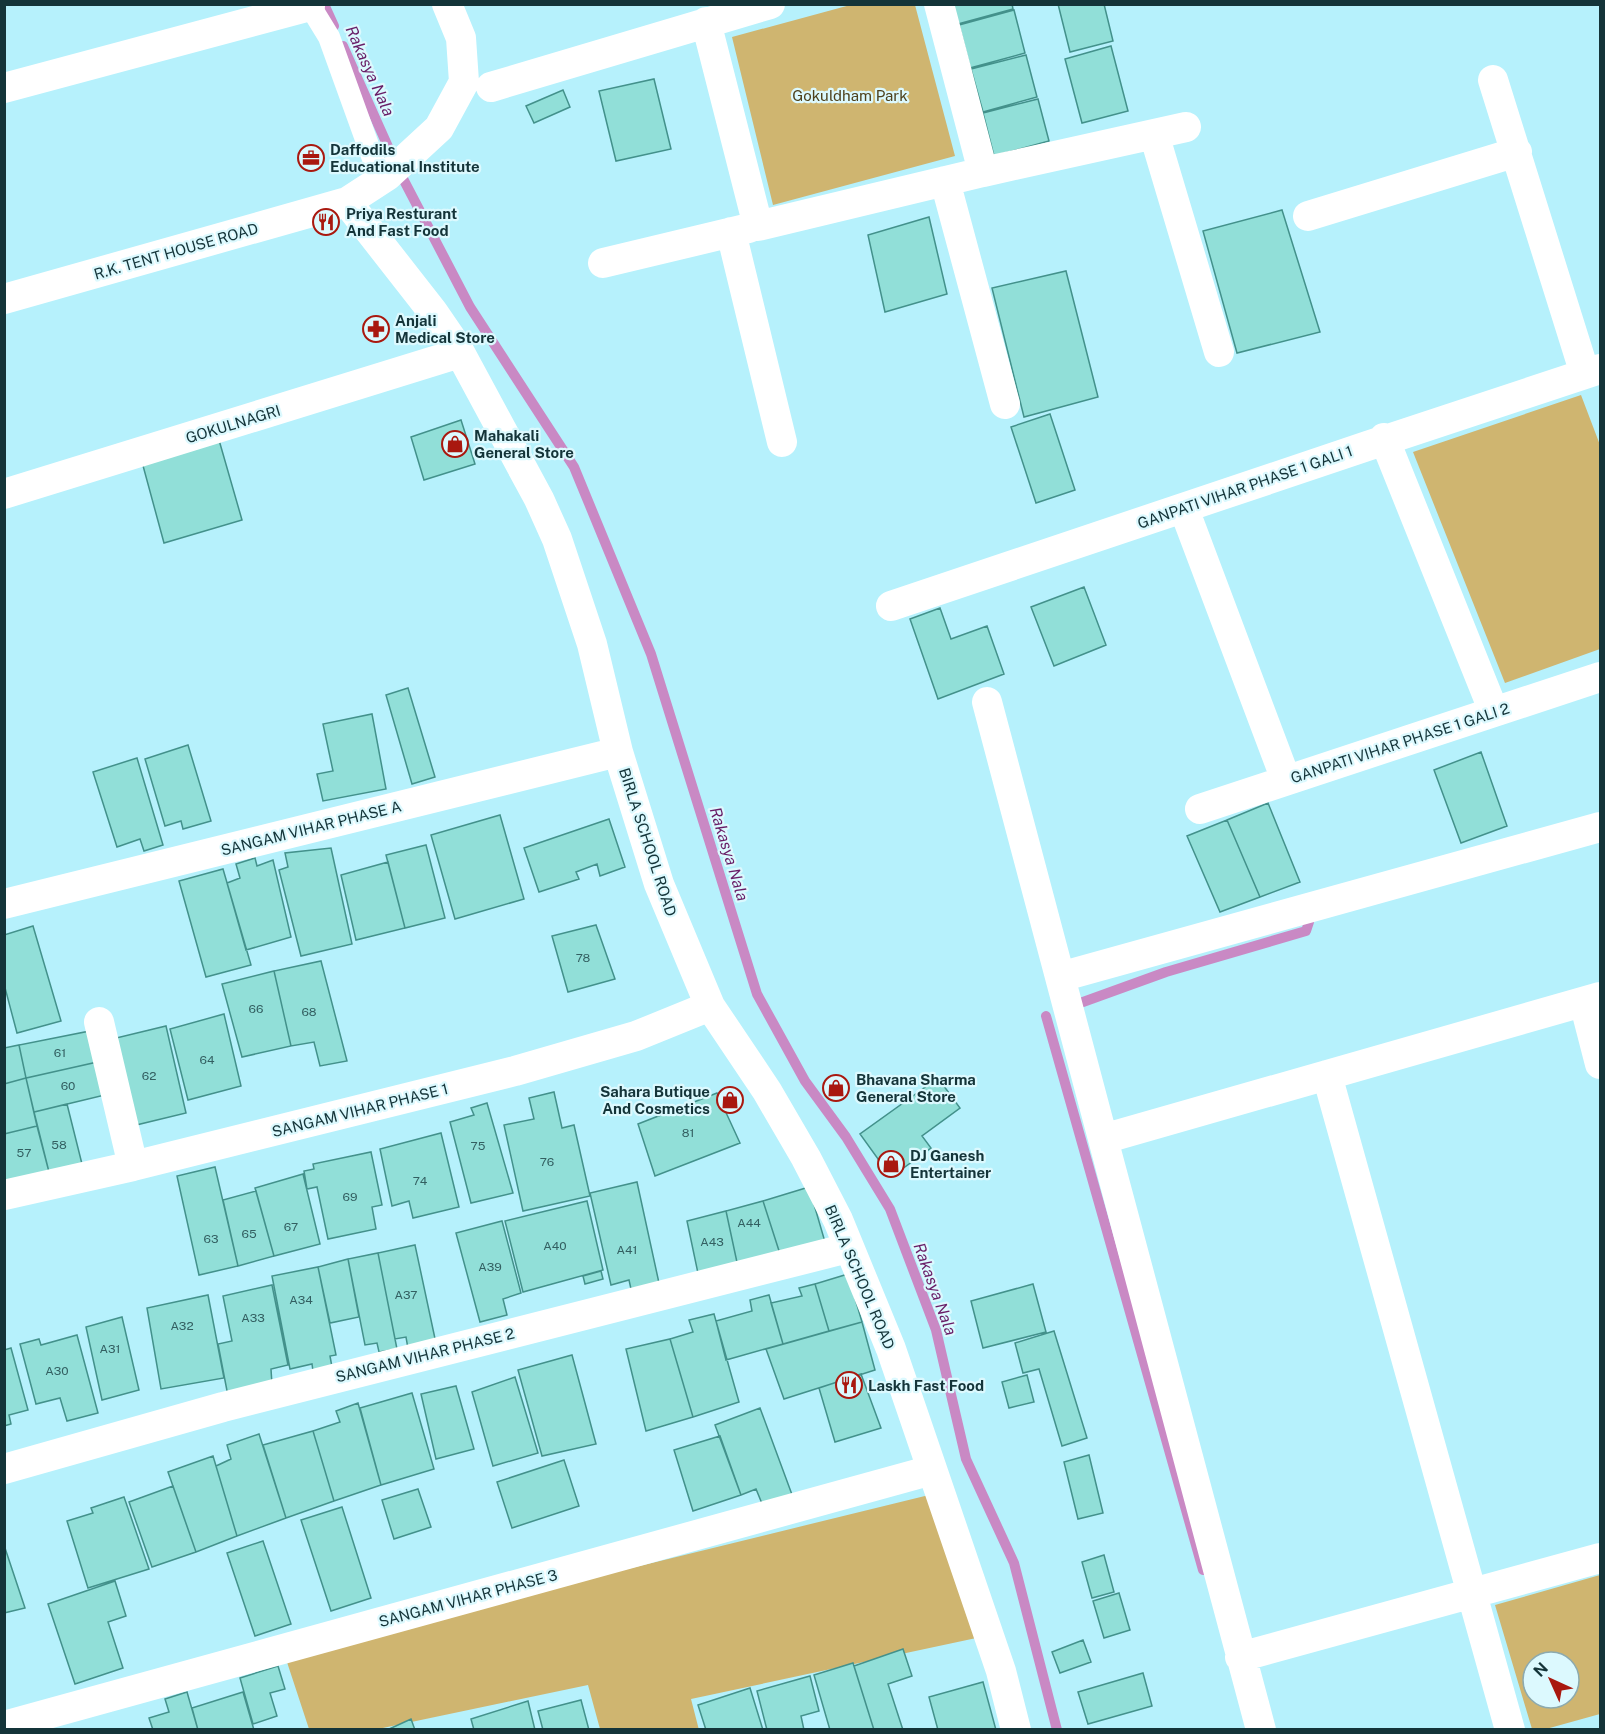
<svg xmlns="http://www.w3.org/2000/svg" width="1605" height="1734" viewBox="0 0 1605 1734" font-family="'Public Sans',sans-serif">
	<rect width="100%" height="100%" fill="#b6f1fc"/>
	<!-- green -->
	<path fill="#cfb570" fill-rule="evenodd" d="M854,4L915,5L955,156L773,205L732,37Z
		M1581,395L1600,445V649L1505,683L1413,452Z
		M929,1495L981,1637L691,1699L699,1730L600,1729L588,1685L378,1729H309L284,1653Z
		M1600,1575V1714L1546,1729H1532L1495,1605ZM1533,1662H1569V1698H1533Z"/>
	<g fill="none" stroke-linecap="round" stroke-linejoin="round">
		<!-- stream -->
		<path stroke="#c989c4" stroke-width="10" d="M324,4L334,26
			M343,46L398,169L470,307L574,467L651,654L757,994L805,1081L846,1137L890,1209L936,1330L966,1459L1014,1563L1057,1730
			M1083,1002L1166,972L1306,931L1309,922
			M1046,1016L1203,1570"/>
	</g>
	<!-- building -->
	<path fill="#91dfd8" stroke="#43918b" stroke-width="1.5" d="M953,4H1012L1013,9L958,24Z
		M1058,4H1104L1113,41L1070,52Z
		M1014,10L1025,53L970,68L959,25Z
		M1111,46L1128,111L1082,123L1065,59Z
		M1026,55L1037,97L983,112L971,69Z
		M654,79L671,149L616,161L599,91Z
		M563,90L570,107L534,123L526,106Z
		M1038,99L1049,141L994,156L983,113Z
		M1282,210L1320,332L1237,353L1203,231Z
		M929,217L947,294L885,312L868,235Z
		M1066,271L1098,397L1024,417L992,288Z
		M1050,414L1075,490L1036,503L1011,427Z
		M461,420L475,464L424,480L411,437Z
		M219,440L242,520L164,543L142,462Z
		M1084,587L1106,645L1054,666L1031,607Z
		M940,608L951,639L987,626L1004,674L938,699L910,619Z
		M408,688L435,777L412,784L386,695Z
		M372,714L386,789L323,801L317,774L333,771L323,724Z
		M188,745L211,821L183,829L181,821L165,826L145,759Z
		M1481,752L1507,826L1461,843L1434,770Z
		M137,758L163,845L144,851L140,839L117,847L93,772Z
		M1268,803L1300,882L1260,897L1227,820Z
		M500,815L524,899L455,919L431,835Z
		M609,819L625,867L600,876L597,864L576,872L579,879L539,892L524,848Z
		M1227,820L1260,897L1220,912L1187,836Z
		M426,845L445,918L405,928L386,855Z
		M331,848L352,944L301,956L279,870L288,867L285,853Z
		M255,858L257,866L273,860L291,937L246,950L227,883L240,878L236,864Z
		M388,862L405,928L356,940L341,875Z
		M223,869L251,965L206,977L179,881Z
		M596,925L615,979L568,992L552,936Z
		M33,926L61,1021L17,1033L4,984V935Z
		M321,961L347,1061L320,1066L314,1042L291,1046L274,971Z
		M274,971L291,1046L242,1057L222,984Z
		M224,1014L241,1086L188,1100L170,1029Z
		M166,1026L186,1113L132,1126L112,1039Z
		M95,1030L102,1061L26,1078L19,1045Z
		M19,1045L26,1078L4,1084V1048Z
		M102,1061L109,1094L34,1112L26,1078Z
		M26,1078L37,1126L4,1134V1084Z
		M938,1078L960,1108L922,1136L931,1148L891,1177L860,1134Z
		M554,1092L562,1128L574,1125L590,1196L523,1211L504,1125L534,1119L529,1098Z
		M717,1093L740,1143L655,1176L638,1124Z
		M487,1103L513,1193L471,1203L450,1122L474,1115L471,1108Z
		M67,1104L82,1164L49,1172L34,1112Z
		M37,1126L49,1172L4,1184V1134Z
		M441,1133L459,1207L413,1218L409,1201L392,1206L380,1149Z
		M371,1152L382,1205L372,1207L376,1229L328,1239L317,1187L307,1189L304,1171L314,1169L313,1164Z
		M215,1167L238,1266L199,1275L177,1176Z
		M303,1174L320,1244L274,1256L255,1188Z
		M637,1182L659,1283L631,1289L629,1280L611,1285L590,1193Z
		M809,1187L825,1242L781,1257L763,1201Z
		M256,1191L274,1256L238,1266L223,1200Z
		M587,1201L603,1270L523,1292L505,1221Z
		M763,1201L781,1257L738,1267L726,1211Z
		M726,1211L738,1267L699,1278L687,1221Z
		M502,1221L521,1293L503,1299L507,1315L480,1322L456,1233Z
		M415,1245L437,1348L409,1354L406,1337L395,1339L378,1253Z
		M378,1253L397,1349L379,1352L377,1343L365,1345L348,1259Z
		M348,1259L359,1317L330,1323L318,1267Z
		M318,1267L336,1355L330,1356L332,1367L313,1371L312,1364L290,1369L272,1276Z
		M601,1271L603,1279L585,1284L583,1276Z
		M848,1274L862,1322L829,1331L815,1284Z
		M815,1284L829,1331L783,1344L771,1303L802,1296L799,1288Z
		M1033,1284L1046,1332L983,1348L971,1301Z
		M272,1285L288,1365L271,1369L272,1385L228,1396L218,1344L232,1341L223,1296Z
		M208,1295L224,1378L161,1389L147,1308Z
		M769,1295L783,1344L726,1360L716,1321L752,1311L750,1300Z
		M714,1314L739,1402L693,1417L670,1339L693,1332L689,1320Z
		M122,1317L139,1390L102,1400L86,1327Z
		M862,1322L875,1370L784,1399L766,1349Z
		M1054,1331L1087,1438L1062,1446L1039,1369L1023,1373L1015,1343Z
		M77,1335L98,1413L67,1421L60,1398L36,1404L20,1344L39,1339L41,1345Z
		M670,1339L693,1417L646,1431L626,1349Z
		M11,1348L28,1410L9,1415L11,1424L4,1426V1350Z
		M572,1355L596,1444L542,1456L518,1370Z
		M861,1374L881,1428L835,1442L819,1388Z
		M1027,1375L1034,1402L1009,1408L1002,1382Z
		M515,1377L538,1453L493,1466L472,1392Z
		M456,1386L474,1449L436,1459L421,1394Z
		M412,1393L434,1469L381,1485L360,1408Z
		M358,1403L381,1485L334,1501L313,1431L340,1422L336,1411Z
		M760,1408L794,1500L765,1511L756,1489L741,1495L715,1425Z
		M313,1431L334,1501L286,1518L263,1445Z
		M259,1434L286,1518L237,1536L216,1466L231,1459L227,1445Z
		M720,1436L741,1495L693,1511L674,1450Z
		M1089,1455L1103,1513L1078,1519L1064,1462Z
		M213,1456L237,1536L196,1552L168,1472Z
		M564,1460L579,1506L512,1528L497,1482Z
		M173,1486L196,1552L152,1567L129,1502Z
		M418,1489L431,1527L394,1539L382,1500Z
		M124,1497L149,1569L88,1588L67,1521L93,1513L91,1508Z
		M342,1507L371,1598L331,1611L301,1520Z
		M263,1541L291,1624L255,1636L227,1553Z
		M4,1545L25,1608L4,1613Z
		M1104,1555L1114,1592L1092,1598L1082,1562Z
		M115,1581L126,1616L108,1622L123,1668L75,1684L48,1604Z
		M1119,1593L1130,1630L1104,1638L1093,1601Z
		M1083,1640L1091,1662L1060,1673L1052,1652Z
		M903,1649L912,1676L888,1684L903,1730H874L854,1666Z
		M853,1663L874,1730H830L814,1675Z
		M278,1666L285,1689L270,1693L277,1716L253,1724L240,1678Z
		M1143,1673L1152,1706L1088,1724L1078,1692Z
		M810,1676L819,1711L801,1716L804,1730H767L757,1691Z
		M983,1682L996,1730H938L929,1697Z
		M750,1688L763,1730H706L698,1705Z
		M187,1692L198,1730H153L149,1718L169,1712L165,1699Z
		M243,1692L254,1730H198L192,1708Z
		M581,1700L589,1730H543L538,1711Z
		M528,1701L535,1730H474L471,1719Z
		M411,1719L415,1730H387Z"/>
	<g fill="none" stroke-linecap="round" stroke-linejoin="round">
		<!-- pedestrian -->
		<path stroke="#fff" stroke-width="22" d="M310,6L329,37L381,181"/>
		<!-- minor -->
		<path stroke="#fff" stroke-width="30" d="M447,4L461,38L464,82L439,128L387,176L347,202L433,312L457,347L539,499L557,539L592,644L618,752L659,884L710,1006L767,1091L806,1158L838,1220L891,1349L1001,1671L1016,1730
			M706,22L758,226L983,172L939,4
			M1493,80L1585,374
			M491,87L770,4
			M4,88L310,6
			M1154,134L1219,352
			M983,172L1186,127
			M945,181L1005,404
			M1308,216L1517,152
			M731,232L782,442
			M603,263L749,228
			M4,299L347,202
			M1384,438L1494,712
			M4,494L460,353
			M1184,509L1286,780
			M891,606C1128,528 1363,446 1600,369
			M987,702L1103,1139
			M1200,809L1600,677
			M4,904L618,752
			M1060,977L1600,827
			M1584,1002L1600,1064
			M99,1022L133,1166
			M1327,1075L1510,1730
			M4,1195L133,1166L515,1071L636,1036L710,1006
			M4,1469L223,1407L848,1248
			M1240,1657L1600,1558
			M4,1726L932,1470
			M1261,1730L1103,1139L1600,997"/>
	</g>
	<!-- icons -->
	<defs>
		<symbol id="office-ring" viewBox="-11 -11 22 22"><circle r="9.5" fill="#dcf9fe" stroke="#a9180f" stroke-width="1.5"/><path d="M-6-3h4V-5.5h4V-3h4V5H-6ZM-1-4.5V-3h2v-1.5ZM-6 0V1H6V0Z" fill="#a9180f"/></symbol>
		<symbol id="restaurant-ring" viewBox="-11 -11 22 22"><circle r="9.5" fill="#dcf9fe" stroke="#a9180f" stroke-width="1.5"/><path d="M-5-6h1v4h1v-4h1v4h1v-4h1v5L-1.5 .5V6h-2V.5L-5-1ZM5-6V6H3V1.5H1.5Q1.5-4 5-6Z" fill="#a9180f"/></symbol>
		<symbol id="pharmacy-ring" viewBox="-11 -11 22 22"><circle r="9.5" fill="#dcf9fe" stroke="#a9180f" stroke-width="1.5"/><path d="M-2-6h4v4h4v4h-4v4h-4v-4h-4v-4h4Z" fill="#a9180f"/></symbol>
		<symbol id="shop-ring" viewBox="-11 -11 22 22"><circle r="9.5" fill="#dcf9fe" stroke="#a9180f" stroke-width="1.5"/><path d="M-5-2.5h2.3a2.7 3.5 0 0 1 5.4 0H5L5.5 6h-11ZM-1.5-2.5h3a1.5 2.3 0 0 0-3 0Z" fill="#a9180f"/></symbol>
	</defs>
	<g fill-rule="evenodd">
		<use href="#office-ring" x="296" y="143" width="30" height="30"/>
		<use href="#restaurant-ring" x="311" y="207" width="30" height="30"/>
		<use href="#pharmacy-ring" x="361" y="314" width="30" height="30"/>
		<use href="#shop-ring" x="440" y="429" width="30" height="30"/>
		<use href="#shop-ring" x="821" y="1073" width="30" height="30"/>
		<use href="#shop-ring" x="715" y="1085" width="30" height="30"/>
		<use href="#shop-ring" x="876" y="1149" width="30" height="30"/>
		<use href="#restaurant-ring" x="834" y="1370" width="30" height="30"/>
	</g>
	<g text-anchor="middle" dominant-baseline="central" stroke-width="4.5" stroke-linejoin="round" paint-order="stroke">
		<!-- number labels -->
		<g font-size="12" fill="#335f61">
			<text x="583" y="958">78</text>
			<text x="256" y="1009">66</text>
			<text x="309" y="1012">68</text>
			<text x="60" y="1053">61</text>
			<text x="207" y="1060">64</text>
			<text x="149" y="1076">62</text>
			<text x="68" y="1086">60</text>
			<text x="688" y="1133">81</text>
			<text x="59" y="1145">58</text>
			<text x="478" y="1146">75</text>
			<text x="24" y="1153">57</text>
			<text x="547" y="1162">76</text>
			<text x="420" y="1181">74</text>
			<text x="350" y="1197">69</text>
			<text x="749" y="1223">A44</text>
			<text x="291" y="1227">67</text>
			<text x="249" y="1234">65</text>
			<text x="211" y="1239">63</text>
			<text x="712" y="1242">A43</text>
			<text x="555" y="1246">A40</text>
			<text x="627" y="1250">A41</text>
			<text x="490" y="1267">A39</text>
			<text x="406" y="1295">A37</text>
			<text x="301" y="1300">A34</text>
			<text x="253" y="1318">A33</text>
			<text x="182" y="1326">A32</text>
			<text x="110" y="1349">A31</text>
			<text x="57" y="1371">A30</text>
		</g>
		<!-- park labels -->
		<g font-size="15" fill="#4e411c" stroke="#dcf9fe">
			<text x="850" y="95">Gokuldham Park</text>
		</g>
		<!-- poi labels -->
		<g font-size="15" font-weight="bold" fill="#143439" stroke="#dcf9fe" text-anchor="start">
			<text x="330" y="149">Daffodils<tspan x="330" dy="17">Educational Institute</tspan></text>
			<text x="346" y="213">Priya Resturant<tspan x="346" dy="17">And Fast Food</tspan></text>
			<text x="395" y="320">Anjali<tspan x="395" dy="17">Medical Store</tspan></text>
			<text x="474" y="435">Mahakali<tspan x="474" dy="17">General Store</tspan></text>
			<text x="856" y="1079">Bhavana Sharma<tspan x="856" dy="17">General Store</tspan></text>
			<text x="710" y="1091" text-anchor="end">Sahara Butique<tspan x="710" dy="17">And Cosmetics</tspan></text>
			<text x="910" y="1155">DJ Ganesh<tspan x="910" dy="17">Entertainer</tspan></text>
			<text x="868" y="1385">Laskh Fast Food</text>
		</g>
		<!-- street labels -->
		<g font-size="15" fill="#143439" stroke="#dcf9fe">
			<text transform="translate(176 251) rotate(-16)">R.K. TENT HOUSE ROAD</text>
			<text transform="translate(233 424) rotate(-17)">GOKULNAGRI</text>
			<text transform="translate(1245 487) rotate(-19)">GANPATI VIHAR PHASE 1 GALI 1</text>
			<text transform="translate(1400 743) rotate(-18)">GANPATI VIHAR PHASE 1 GALI 2</text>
			<text transform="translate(311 828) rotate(-14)">SANGAM VIHAR PHASE A</text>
			<text transform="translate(648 842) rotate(72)">BIRLA SCHOOL ROAD</text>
			<text transform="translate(360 1110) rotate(-14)">SANGAM VIHAR PHASE 1</text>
			<text transform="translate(860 1277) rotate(67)">BIRLA SCHOOL ROAD</text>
			<text transform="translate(425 1355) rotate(-14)">SANGAM VIHAR PHASE 2</text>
			<text transform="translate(468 1598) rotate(-15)">SANGAM VIHAR PHASE 3</text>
		</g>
		<!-- water labels -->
		<g font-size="16" font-style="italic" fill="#681c66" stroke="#dcf9fe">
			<text transform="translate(370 71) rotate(66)">Rakasya Nala</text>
			<text transform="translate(729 854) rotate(73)">Rakasya Nala</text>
			<text transform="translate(935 1289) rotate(70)">Rakasya Nala</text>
		</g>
	</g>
	<!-- border -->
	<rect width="1605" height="1734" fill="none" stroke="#143439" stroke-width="12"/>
	<!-- north arrow -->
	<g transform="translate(1551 1680) rotate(315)"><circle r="28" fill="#dcf9fe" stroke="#8caaaf" stroke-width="1.5"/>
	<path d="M0-4.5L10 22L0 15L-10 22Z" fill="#a9180f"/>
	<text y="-9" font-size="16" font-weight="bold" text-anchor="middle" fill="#143439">N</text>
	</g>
</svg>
